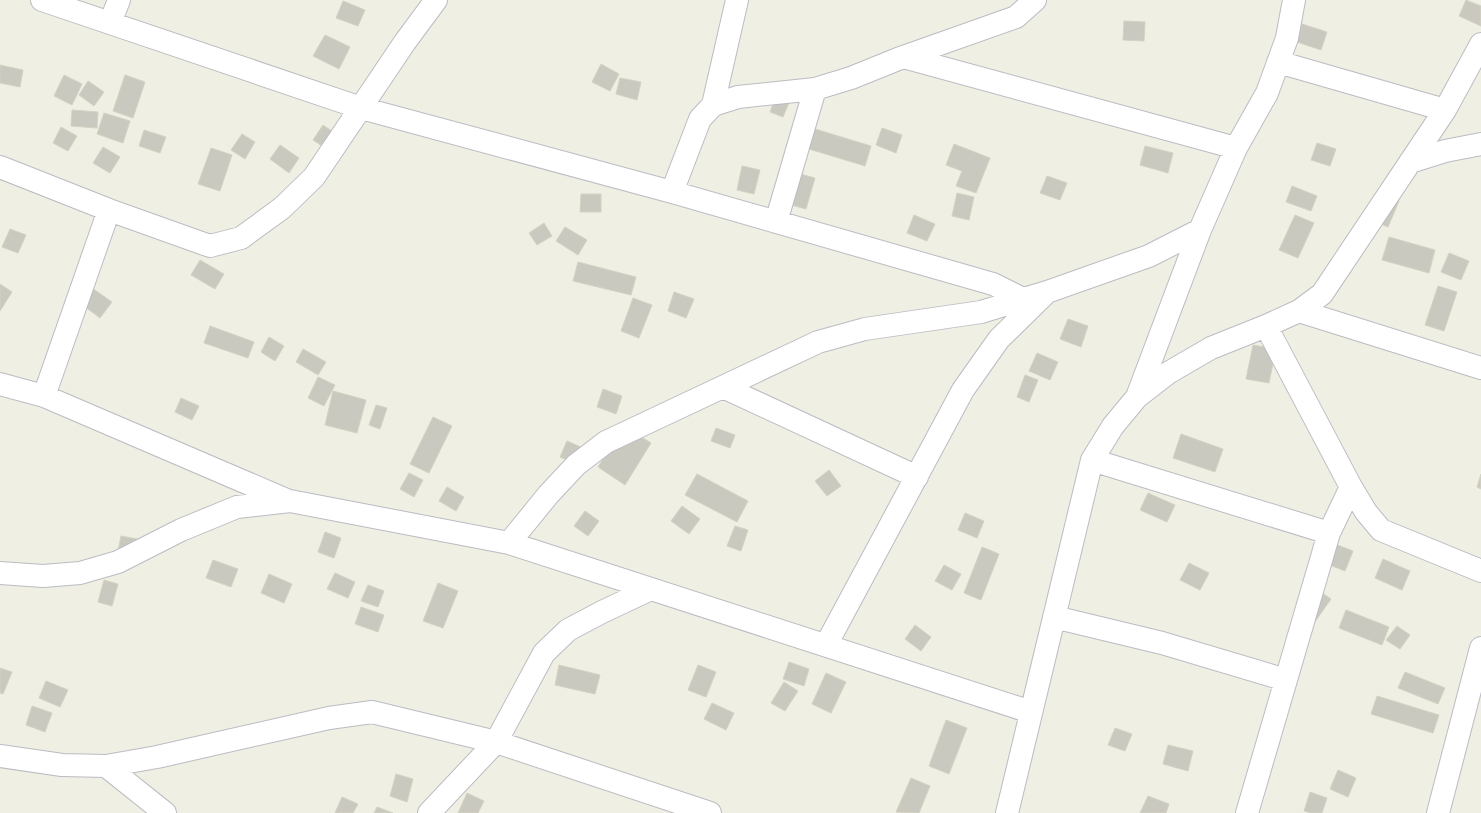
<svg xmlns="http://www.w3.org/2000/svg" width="1481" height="813" viewBox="0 0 1481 813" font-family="Manrope,sans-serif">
	<rect width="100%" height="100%" fill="#efefe3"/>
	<!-- building -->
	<path fill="#cac9c0" stroke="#d4d2c1" d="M1466,0L1481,6V26L1459,16Z
		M343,1L365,10L358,26L336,18Z
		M1124,21L1145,22L1144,41L1123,40Z
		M1302,24L1327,32L1321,50L1297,42Z
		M325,35L350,47L339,69L313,56Z
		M601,64L619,74L610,91L592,82Z
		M0,65L23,70L20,87L0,83Z
		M64,75L82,84L72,105L54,96Z
		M125,75L145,82L133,118L113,111Z
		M620,78L641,82L637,100L616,94Z
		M88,81L104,92L94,106L79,95Z
		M777,93L791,98L783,117L770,112Z
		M72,110L98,112L97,128L71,126Z
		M104,113L130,121L123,143L97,134Z
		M323,125L343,139L334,154L313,140Z
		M61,127L77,136L68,151L53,143Z
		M882,128L902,135L896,153L876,145Z
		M815,129L871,146L865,166L809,149Z
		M144,130L166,137L160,153L139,146Z
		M242,134L255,142L245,159L231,150Z
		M1317,143L1336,149L1330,166L1311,160Z
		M954,144L990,158L976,193L956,186L962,171L946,165Z
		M280,145L299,158L289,173L270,159Z
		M1145,146L1173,153L1168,173L1140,165Z
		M103,147L120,157L110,173L93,163Z
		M211,148L232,155L220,191L198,184Z
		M742,166L760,170L754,194L737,190Z
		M797,173L815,178L806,209L788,204Z
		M1047,176L1067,183L1060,200L1040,193Z
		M1292,186L1317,196L1311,211L1286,202Z
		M1378,192L1399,201L1388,227L1367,218Z
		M957,193L974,197L969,220L952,216Z
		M581,194H601V212H580Z
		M914,215L935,224L927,241L907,233Z
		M1295,215L1314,223L1298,258L1279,250Z
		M544,223L552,236L537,245L529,233Z
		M565,227L587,240L578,255L556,241Z
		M10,229L26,235L18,253L2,247Z
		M1389,237L1435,250L1429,273L1382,260Z
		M1449,253L1469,261L1461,280L1441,272Z
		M200,260L224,274L215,289L191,275Z
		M578,262L636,277L631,295L573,281Z
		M0,284L12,292L0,311Z
		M1438,286L1457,292L1444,331L1425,325Z
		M92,288L112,302L100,318L80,303Z
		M674,292L694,299L686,318L668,311Z
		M633,298L652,305L639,338L621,331Z
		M1068,319L1088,326L1081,347L1060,339Z
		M210,326L254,342L248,358L204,343Z
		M269,337L284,346L275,361L261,352Z
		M1253,345L1276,349L1269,383L1246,379Z
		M303,349L326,362L318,375L296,362Z
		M1037,353L1058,362L1050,380L1029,371Z
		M1025,375L1038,380L1029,402L1017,397Z
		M318,377L335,385L324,406L308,398Z
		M603,389L622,396L616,414L597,407Z
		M333,391L366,400L357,433L325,425Z
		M181,398L199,406L192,420L175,412Z
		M376,405L387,408L380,429L369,425Z
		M433,417L452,426L429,473L410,464Z
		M624,426L651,443L625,485L598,467Z
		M716,428L735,435L730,448L711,441Z
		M1181,434L1223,449L1215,472L1173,458Z
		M567,441L583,448L576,464L560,457Z
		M829,470L841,486L827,496L815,481Z
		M409,473L423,480L414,497L400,489Z
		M697,474L748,501L737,522L685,495Z
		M1481,474V489L1477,487Z
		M447,487L464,497L456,511L439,501Z
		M1148,493L1175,505L1167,522L1140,510Z
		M682,506L700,519L689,534L671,521Z
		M585,511L599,521L588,536L574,526Z
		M965,513L984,521L977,538L958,530Z
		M735,526L748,530L741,551L727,546Z
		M325,532L341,538L334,558L318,552Z
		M121,536L142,540L117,556Z
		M1330,542L1353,551L1345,571L1322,562Z
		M982,547L999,554L981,600L964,593Z
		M1383,559L1410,571L1402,590L1375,578Z
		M213,560L238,569L231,587L206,578Z
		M1189,563L1209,573L1200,590L1180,580Z
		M944,565L961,574L952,590L935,581Z
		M335,573L355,582L348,598L327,589Z
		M269,574L292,584L284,603L261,593Z
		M104,580L118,584L112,606L98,602Z
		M438,583L458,591L443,628L423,621Z
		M368,585L384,591L378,607L361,601Z
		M1318,590L1331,599L1312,626Z
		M361,607L384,615L378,632L355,624Z
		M1346,610L1389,627L1382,645L1339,628Z
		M915,625L931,637L921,651L905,639Z
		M1397,626L1410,635L1400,649L1386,640Z
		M789,662L809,669L804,686L783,679Z
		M559,665L600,675L595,694L555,685Z
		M698,665L716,672L706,697L688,690Z
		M0,668L12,672L3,694L0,693Z
		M1405,672L1445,688L1438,704L1398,688Z
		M826,673L846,682L831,713L812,704Z
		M46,681L68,690L60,707L39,698Z
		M784,682L798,691L785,711L771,703Z
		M1377,696L1439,715L1433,733L1371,714Z
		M712,703L734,713L726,730L704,719Z
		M32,706L52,713L45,732L26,725Z
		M946,720L967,728L949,774L929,766Z
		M1115,728L1132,734L1125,751L1108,745Z
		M1168,745L1193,751L1188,771L1163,764Z
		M1338,770L1356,778L1348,797L1330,789Z
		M396,774L413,779L407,802L390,796Z
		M911,778L930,786L919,813L896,812Z
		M1310,792L1327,798L1322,813H1311L1304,811Z
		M467,793L484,801L478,813H458Z
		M1148,796L1169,804L1166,813H1140Z
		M342,797L358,804L353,813H335Z
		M377,807L393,813H374Z"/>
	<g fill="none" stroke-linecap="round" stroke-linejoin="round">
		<defs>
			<path id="minor" d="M42,0L361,108L672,192L993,284L1023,299
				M110,23L119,0
				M903,57L1236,148
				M1278,62L1445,110
				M713,105L737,0
				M1410,162L1445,151L1481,144
				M0,167L109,210L210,246L241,238L282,208L314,177L405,42L436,0
				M672,192L700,119L713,105L738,97L815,89L851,78L903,57L1016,17L1035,0
				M776,222L815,89
				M1299,311L1481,368
				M1266,326L1351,487L1366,512L1381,530L1481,571
				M0,384L44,396L289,501
				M723,387L917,477
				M44,396L109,210
				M1137,397L1168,373L1211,348L1266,326L1299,311L1322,294L1445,110L1481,44
				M1092,460L1329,533
				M509,543L548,495L576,465L606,442L818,342L865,329L981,312L1047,292L1149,256L1200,230
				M0,573L43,576L80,573L118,562L181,530L237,507L290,501L509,543L1031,712
				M1054,617L1162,643L1286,680
				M826,645L963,390L999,339L1045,294
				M0,756L62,765L106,766L157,757L329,718L372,712L496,742L710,813
				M106,766L165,813
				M429,813L496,742L544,653L568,630L602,612L651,589
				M1007,813L1092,460L1113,426L1137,397L1200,230L1236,148L1267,93L1287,38L1294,0
				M1247,813L1329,533L1351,487
				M1438,813L1481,648"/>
		</defs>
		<!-- minor casing -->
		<use href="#minor" stroke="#bbbcc3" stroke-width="24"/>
		<!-- minor -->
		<use href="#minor" stroke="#fff" stroke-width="22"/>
	</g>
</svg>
